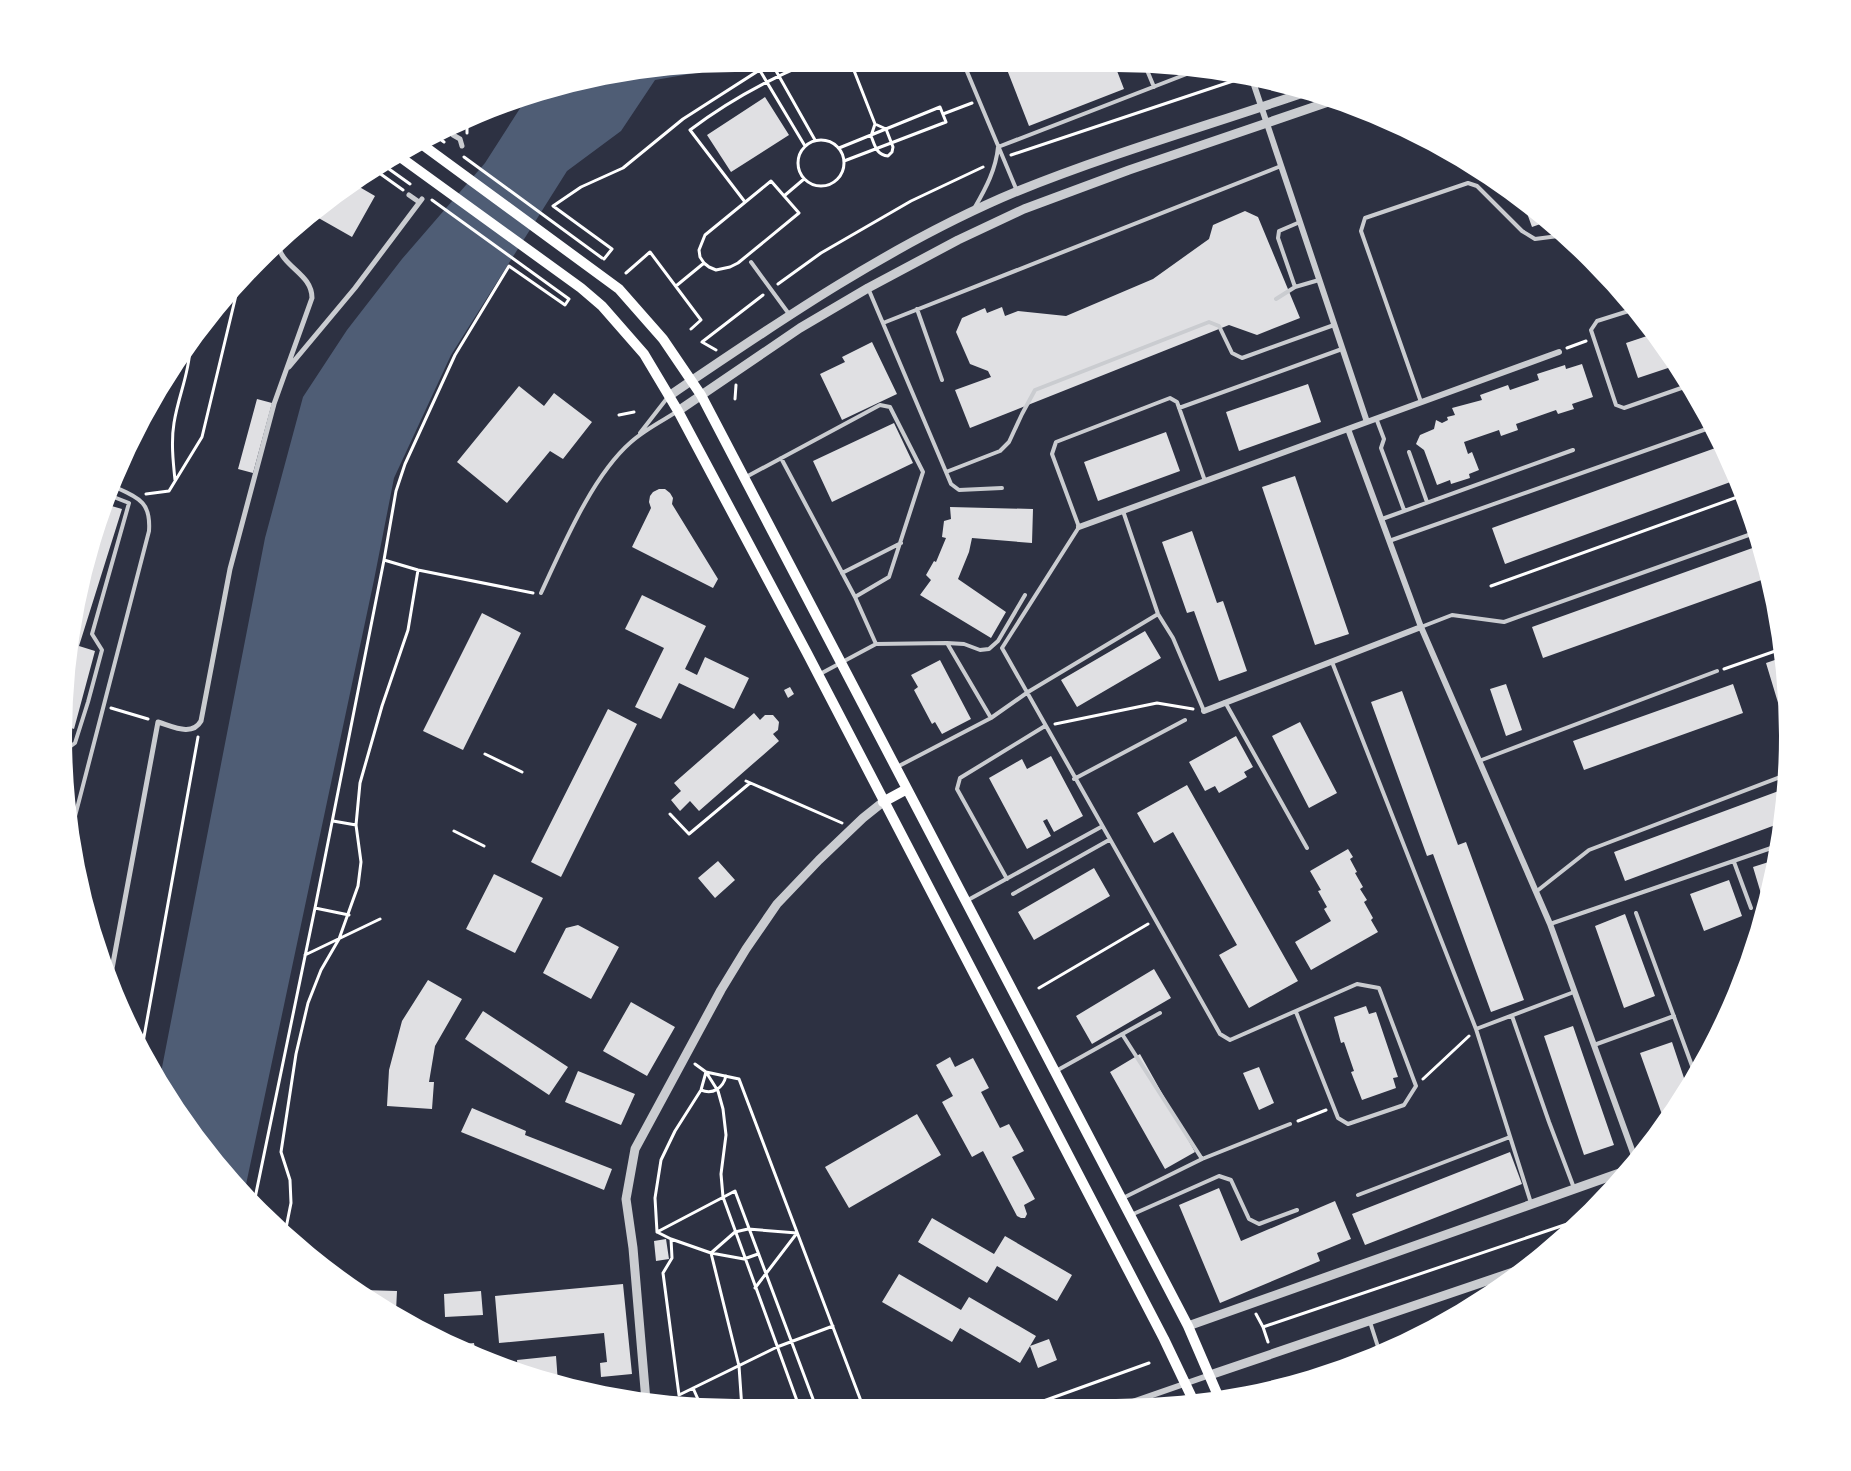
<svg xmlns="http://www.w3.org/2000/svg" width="1851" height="1471" viewBox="0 0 1851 1471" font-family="Lato,sans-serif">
	<rect width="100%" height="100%" fill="#2d3142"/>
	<!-- water -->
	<path fill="#4f5d75" d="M712,65L701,72L655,80L621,131L567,171L451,355L394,478L374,580L244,1194L229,1180L159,1083L265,538L303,397L347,330L402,259L485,163L526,99L561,84Z"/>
	<!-- building -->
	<path fill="#e0e0e3" d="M1004,62L1114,63L1124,89L1029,126Z
		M765,97L789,135L731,172L707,135Z
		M356,185L375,196L352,237L315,216Z
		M1523,202L1525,203L1549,221L1532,227Z
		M1245,211L1258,217L1300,318L1257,335L1229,325L970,428L955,390L991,377L988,371L970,364L956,332L962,318L985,308L987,313L1002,307L1005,316L1018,311L1066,316L1153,279L1209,239L1213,225Z
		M1656,333L1677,365L1638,378L1626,343Z
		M872,342L897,394L842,420L820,374L845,362L842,357Z
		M1582,364L1593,397L1572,404L1574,409L1558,414L1556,410L1516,424L1518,430L1501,436L1499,430L1464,442L1468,454L1472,452L1479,470L1469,474L1470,478L1451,484L1450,480L1437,485L1424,450L1416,444L1420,435L1434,429L1436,420L1442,423L1448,420L1447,417L1455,415L1452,408L1482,400L1480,395L1508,385L1510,390L1539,380L1537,374L1565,365L1566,369Z
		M1308,384L1321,422L1239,451L1226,412Z
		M519,386L544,406L554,393L592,422L563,459L550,451L507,503L457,462Z
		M257,399L272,403L253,473L238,469Z
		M894,423L913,463L832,502L813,461Z
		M1166,432L1180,471L1098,501L1084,462Z
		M1721,446L1736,480L1505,564L1492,528Z
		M1295,476L1349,634L1315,645L1262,487Z
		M659,489H665L670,493L673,498L672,504L718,579L713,588L632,547L651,508L649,502L650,496L653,492Z
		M108,505L122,509L79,646L95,651L74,729L63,725L85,561Z
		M950,507L1033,509L1032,543L972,538L969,552L958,579L1006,612L991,638L920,595L931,580L926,575L934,561L936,562L946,538L942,537L944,521L951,519Z
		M1192,531L1217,603L1223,601L1247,671L1219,681L1194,611L1187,613L1162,542Z
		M1758,546L1767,578L1543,658L1532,627Z
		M642,595L706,626L685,669L697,675L705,657L749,678L734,709L679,683L661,719L635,707L664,648L625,629Z
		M482,613L521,633L463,750L423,731Z
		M1145,631L1161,658L1077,707L1061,680Z
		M1784,657L1786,728V729L1766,663Z
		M940,660L971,719L942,734L935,722L932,724L914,690L918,687L911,675Z
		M1506,684L1522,730L1506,736L1490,689Z
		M1733,684L1743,713L1584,770L1573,741Z
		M790,687L794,694L788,698L784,690Z
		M1402,691L1458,845L1466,842L1524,1000L1491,1012L1433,854L1427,856L1371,702Z
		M608,709L637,724L561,877L531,862Z
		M754,713L760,720L765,715H773L779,722L778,730L773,734L779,741L699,811L690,801L680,811L671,800L681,791L674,783Z
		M1300,722L1337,793L1309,808L1272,736Z
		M1236,736L1253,767L1244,772L1247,777L1219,793L1215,786L1205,791L1189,762Z
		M1051,756L1083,816L1054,832L1047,819L1043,821L1051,836L1027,849L989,778L1022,759L1027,769Z
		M1187,785L1298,981L1249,1008L1219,955L1237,945L1173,832L1154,843L1137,813Z
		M1787,788L1781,823L1625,881L1614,852Z
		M1348,849L1353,857L1350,859L1357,872L1355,873L1363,887L1360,889L1367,900L1364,902L1373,918L1371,920L1378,932L1311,970L1295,942L1331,921L1324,909L1327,907L1318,891L1321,890L1310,871Z
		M1775,860L1769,895L1762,897L1753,867Z
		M718,861L735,880L715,898L698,878Z
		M1094,868L1110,896L1034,940L1018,912Z
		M494,874L543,898L515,953L466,929Z
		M1729,880L1742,916L1704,931L1690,894Z
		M1625,914L1655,996L1624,1008L1595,926Z
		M578,925L619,947L591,999L543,973L566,928Z
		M1154,969L1171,998L1092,1044L1076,1016Z
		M428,980L462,999L435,1046L429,1082H434L432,1109L387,1106L389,1070L402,1021Z
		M631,1002L675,1027L647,1076L603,1051Z
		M1366,1006L1369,1014L1376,1012L1398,1077L1393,1078L1396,1088L1362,1100L1351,1072L1354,1071L1344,1042L1341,1043L1334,1017Z
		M483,1011L568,1067L549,1095L465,1039Z
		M1573,1026L1614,1145L1584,1155L1544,1036Z
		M1672,1042L1687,1087L1665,1123L1640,1053Z
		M1140,1054L1195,1152L1165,1169L1110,1072Z
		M950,1057L955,1067L973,1058L989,1088L981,1092L1000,1128L1009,1124L1024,1151L1012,1157L1035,1199L1024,1205L1027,1214L1025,1218H1021L1017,1216L983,1151L972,1157L942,1102L953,1096L936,1065Z
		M1259,1067L1274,1103L1259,1110L1243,1073Z
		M578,1071L635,1094L621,1125L565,1102Z
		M472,1108L526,1131L525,1135L612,1169L604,1190L461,1132Z
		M917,1114L941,1155L849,1208L825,1167Z
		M1510,1152L1522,1184L1365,1245L1352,1214Z
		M1219,1188L1241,1241L1335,1201L1351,1239L1317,1253L1320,1261L1220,1303L1179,1205Z
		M932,1218L994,1254L1005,1236L1072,1275L1057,1301L997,1266L987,1283L918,1242Z
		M666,1239L669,1259L656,1261L654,1241Z
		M899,1274L961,1310L969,1297L1036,1336L1020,1363L960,1328L952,1342L882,1302Z
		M623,1284L632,1374L601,1377L600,1363L607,1362L604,1333L499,1343L495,1296Z
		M363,1290L397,1291L396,1311L363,1292Z
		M481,1291L483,1315L445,1317L444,1294Z
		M1049,1339L1057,1360L1038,1368L1030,1346Z
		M474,1343L476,1357L454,1345Z
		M556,1356L558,1383L518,1371L517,1360Z"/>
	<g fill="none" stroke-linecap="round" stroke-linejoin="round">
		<!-- path -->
		<path stroke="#fff" stroke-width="3" d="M771,62L815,140
			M847,62L853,68L875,124L871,136C875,145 876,155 888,156L892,152L893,147L886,129L875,124
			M759,69L805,146
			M943,114L972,103
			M467,133V123
			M436,136L444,142
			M798 163a23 23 0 1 1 46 0a23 23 0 1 1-46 0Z
			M839,148L940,107L946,122L844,161
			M1011,155L1239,79
			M464,157L602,258
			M382,164L410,184
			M375,170L403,190
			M771,181L799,213L738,263L730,267L716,270L709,267L704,263L700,257L699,250L705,235Z
			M784,196L804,179
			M745,202L690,130C727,102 767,80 810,62
			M604,259L612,249L553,206L581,187L623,168L683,119L772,62
			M626,273L650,252L701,320L691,329
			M778,284L821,253L911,201L983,167
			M676,286L704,263
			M1567,348L1586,341
			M716,350L702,342L763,295
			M735,399L736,385
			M619,415L634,412
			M175,480C173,461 171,441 174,423C178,397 189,374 190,349
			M146,494L169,491L202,437L238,287
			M384,560L396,491L405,464L455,355L509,266L565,305L569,299L432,200
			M1491,586L1743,495
			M1724,669L1784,648
			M111,708L148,719
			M1055,724L1157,703L1193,709
			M485,754L522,772
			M746,781L842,823
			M670,814L689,834L750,783
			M333,821L356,825
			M454,831L484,846
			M315,908L349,915
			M305,955L380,919
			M1039,988L1148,924
			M142,1048L198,737
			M695,1064L706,1072L739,1079L864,1409
			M706,1072L701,1090L675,1131L661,1160L655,1198L657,1232L671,1239L672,1258L663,1273L679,1395L777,1347L833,1326
			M706,1072L718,1091L723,1109L726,1135L721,1174L723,1197L800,1409
			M1423,1079L1469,1036
			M701,1090C713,1095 723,1088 726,1076
			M1298,1121L1326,1110
			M254,1203L315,908L384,560L418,570L533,593
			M657,1232L735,1191L816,1407L821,1409
			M285,1233L291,1203L290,1180L281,1152L296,1054L308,1003L321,970L339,939L358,886L361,862L356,825L360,783L382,706L408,630L418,570
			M671,1239L711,1253L735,1232L748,1229L797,1233L755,1288
			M1256,1314L1263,1327L1268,1342
			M1263,1327L1582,1219
			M693,1388L701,1406
			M1024,1408L1149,1363
			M730,1409H743
			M742,1409L739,1366L711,1253L744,1259L758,1254
			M809,1409L816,1407"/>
		<!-- service -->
		<path stroke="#caccd0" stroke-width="4" d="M963,62L1017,191
			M1144,63L1154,87
			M998,147L1197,70
			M975,207C986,188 996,169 998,147
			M751,262L789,314
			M1295,287L1278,238L1279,231L1300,222
			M868,288L946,472L1000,451L1009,442L1022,414L1035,390L1209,322L1219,326L1232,353L1242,358L1334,325
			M1276,299L1295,287L1319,280
			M917,309L942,380
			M1635,309L1597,321L1591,330L1616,405L1624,408L1690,385
			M883,323L1281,166
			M1421,402L1361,231L1365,218L1468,183L1477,186L1522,231L1535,239L1566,235
			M1179,408L1342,349
			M1376,418L1384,439L1381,448L1404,510
			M640,433L668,397
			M1409,452L1427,502
			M781,458L855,597
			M946,472L951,484L959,490L1002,488
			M746,477L880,405L890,407L923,472L889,577L855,597L876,644
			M1205,481L1177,402L1170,398L1056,442L1052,454L1079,527L1002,648L1220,1034L1230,1040L1357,984L1379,988L1416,1086L1404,1105L1348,1124L1338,1118L1296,1012
			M1123,511L1158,614L1173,638L1204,711
			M1382,519L1573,450
			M1389,541L1712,427
			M842,573L901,543
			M541,593C563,546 592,476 631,442C644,430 662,421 678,411
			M1421,627L1452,615L1504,622L1757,532
			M947,643L991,718L1028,692L1158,614
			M1332,662L1476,1029L1531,1203
			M820,674L876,644L947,643L964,644L980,650L989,649L998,641L1025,595
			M1225,702L1307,848
			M64,751L75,743L88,702L102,650L92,634L129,503L111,496
			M1479,761L1717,671
			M897,767L991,718
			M1074,779L1185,720
			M73,824L149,531C151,502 139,498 115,487
			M1734,862L1751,908
			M1007,879L957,789L960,778L1045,726
			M1537,891L1589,850L1788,774
			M1013,894L1109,840
			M968,900L1101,827
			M1636,913L1695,1074
			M1550,924L1777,846
			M1512,1016L1549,1122L1574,1188
			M1476,1029L1574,992
			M1122,1034L1202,1159
			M1594,1045L1674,1016
			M1056,1071L1160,1013
			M1358,1195L1510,1137
			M1123,1198L1202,1159L1290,1124
			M1131,1215L1219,1176L1231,1180L1249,1219L1259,1224L1297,1210
			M1370,1322L1379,1350"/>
		<!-- pedestrian -->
		<path stroke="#caccd0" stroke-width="5" d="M453,135L460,139L462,146
			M409,195L419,202
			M289,367L355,288L422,199
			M111,974L158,722C172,726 192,737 201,721L230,569L274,404L312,298C312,273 281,267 278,244"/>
		<!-- minor -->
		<path stroke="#caccd0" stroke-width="6" d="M1253,82L1367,422
			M1348,429L1421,627L1550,924L1636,1161
			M1079,527L1559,352
			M1204,711L1421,627
			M1115,1408L1210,1375"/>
		<!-- tertiary -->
		<path stroke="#caccd0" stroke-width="9" d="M669,396C779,321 895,242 1018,191C1112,153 1210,125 1306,92
			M678,411L800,328L868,288L958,240L1024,209L1129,170L1337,99
			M1188,1326L1628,1170
			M1210,1375L1522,1269
			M646,1401L633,1248L626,1199L635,1149L721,990L746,949L777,904L819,860L863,818L883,802"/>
		<!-- primary -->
		<path stroke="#fff" stroke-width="10" d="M420,143L619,289L663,339L701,395L1188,1326L1219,1398
			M396,154L581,288L602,306L644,354L678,411L807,653L1164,1339L1194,1402
			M883,802L907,789"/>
	</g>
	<!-- crop -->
	<path d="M0 0H1851V1471H0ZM735 72H1116A663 663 0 0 1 1779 735V736A663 663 0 0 1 1116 1399H735A663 663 0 0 1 72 736V735A663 663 0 0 1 735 72Z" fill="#fff" fill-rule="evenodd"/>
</svg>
